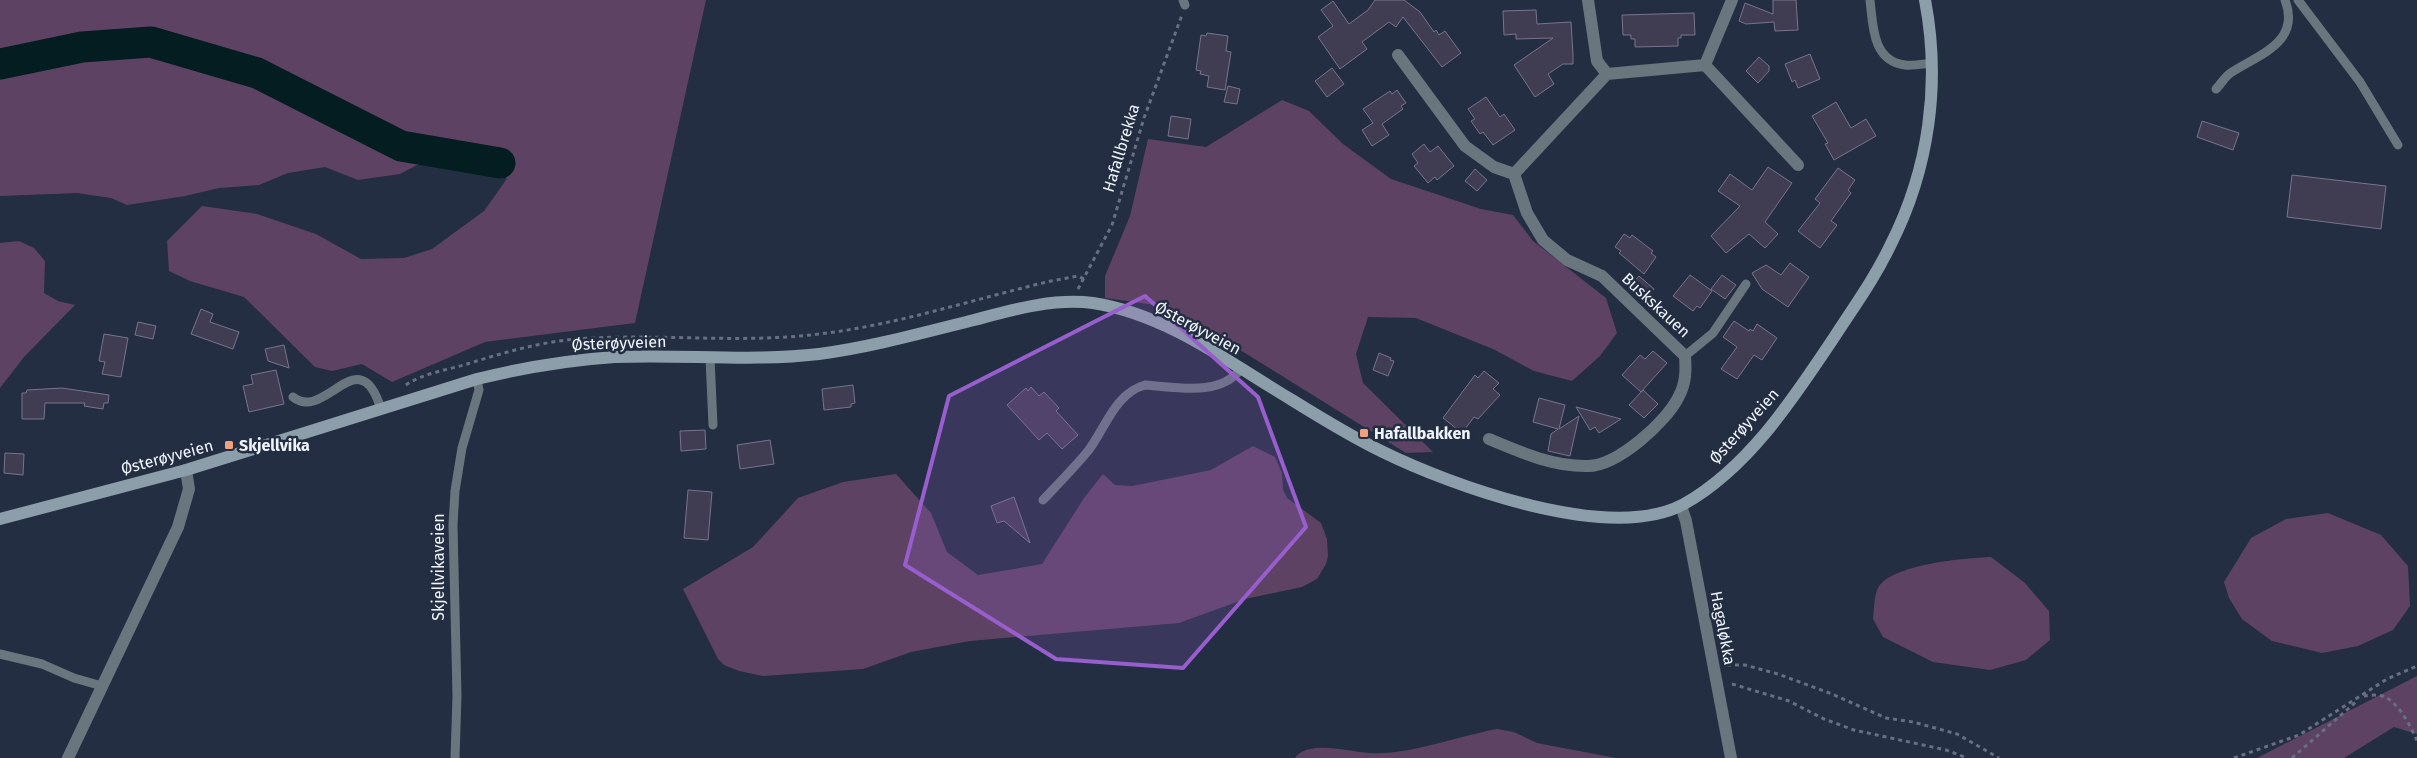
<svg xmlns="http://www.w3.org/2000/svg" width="2417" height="758" viewBox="0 0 2417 758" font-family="'Fira Sans',sans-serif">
	<rect width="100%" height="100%" fill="#232e42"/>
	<!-- green -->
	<path fill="#5d4264" d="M0,0H706L635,323L485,342L392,382L362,364L332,371L315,367L244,297L190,281L169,271L167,241L202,206L257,214L316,234L361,259L404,258L432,249L484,211L506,180L508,170L426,146L423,162L400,174L358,180L325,167L288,173L259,185L219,188L185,196L127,205L111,198L77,193L0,196Z
		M1282,100L1309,111L1343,144L1391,179L1481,209L1513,215L1533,241L1606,298L1617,333L1600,356L1572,381L1534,371L1493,349L1416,318L1368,317L1356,354L1363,383L1433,452L1406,453L1245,353L1155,305L1105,298V276L1130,216L1148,139L1206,147Z
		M19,241L34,248L45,261L44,293L58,301L75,305L24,357L0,388V243Z
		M1253,446L1275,457L1282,473L1283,490L1287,498L1321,523L1327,539L1328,556L1326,564L1317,579L1302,587L1245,599L1179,623L970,641L911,652L863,669L763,676L739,671L724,665L718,659L683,589L753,547L798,498L843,482L896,474L931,513L947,552L978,575L1042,564L1084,498L1103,474L1115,485L1132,486L1211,470Z
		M2328,513L2381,535L2408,566L2410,606L2393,630L2358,646L2322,653L2272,641L2242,619L2229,598L2224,582L2251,538L2286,519Z
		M1991,557L2025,583L2049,611L2050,640L2026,660L1990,670L1933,662L1883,637L1873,619C1874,610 1874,596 1878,588C1891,564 1966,558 1991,557Z
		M2417,676V734L2394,727L2344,758H2257Z
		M1497,729L1514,732L1537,743L1616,758H1295C1308,739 1350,752 1369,753C1407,756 1458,736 1497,729Z"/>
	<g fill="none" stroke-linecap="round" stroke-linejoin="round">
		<!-- river -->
		<path stroke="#041d20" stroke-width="31" d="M0,64L82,47L151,42L257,73L401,146L500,163"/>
	</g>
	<!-- building -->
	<path fill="#403d53" stroke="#77748e" d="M1375,0H1404L1420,12L1434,32L1436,30L1439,35L1445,31L1461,53L1442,67L1403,17L1396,27L1389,22L1362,42L1367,49L1340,69L1318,37L1333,26L1321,10L1333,1L1349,24L1368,10Z
		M1773,0H1796L1798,30L1775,31L1774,22L1746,24L1739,21L1745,3L1773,14Z
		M1536,10L1537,24L1571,22L1573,55V64H1563L1548,74L1554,84L1535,97L1514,65L1553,38L1516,39V34L1504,35L1503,11Z
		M1694,13L1695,35H1681V38H1678V46L1635,47V39H1631V35H1623L1622,15Z
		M1207,33L1228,36L1226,51L1231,52L1225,90L1207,87L1209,76L1200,74L1201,71L1196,70L1201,35L1206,36Z
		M1810,54L1820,79L1798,88L1795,80L1792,82L1785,64Z
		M1759,57L1769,66V71L1758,83L1746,71Z
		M1332,68L1344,84L1327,97L1315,81Z
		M1228,86L1240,89L1237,104L1224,102Z
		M1397,90L1406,103L1401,106L1403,109L1382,124L1389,135L1372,146L1362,130L1373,123L1363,109L1390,91L1392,94Z
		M1486,97L1500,117L1504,114L1515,130L1493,145L1483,132L1480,134L1471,121L1475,119L1468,109Z
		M1836,102L1851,128L1866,119L1876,136L1834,160L1825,144L1828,143L1812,116Z
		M1171,116L1191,119L1188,139L1168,136Z
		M2202,121L2239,133L2233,150L2197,137Z
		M1424,144L1430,152L1438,146L1454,166L1437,180L1435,177L1428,183L1414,166L1418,163L1412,154Z
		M1768,167L1792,183L1765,222L1778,234L1765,248L1749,234L1726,253L1711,236L1740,206L1718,191L1730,174L1752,190Z
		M1838,168L1855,180L1848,190L1851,193L1831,221L1837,225L1820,248L1798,231L1820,203L1815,199Z
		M1475,169L1487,180L1477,191L1465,181Z
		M2292,175L2386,186L2381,229L2287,217Z
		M1624,234L1630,238L1632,235L1653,251L1651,253L1656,257L1644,274L1619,253L1621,251L1615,247Z
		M1790,263L1809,277L1788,307L1762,289L1752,273L1766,265L1781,275Z
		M1690,275L1712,291L1700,308L1697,306L1693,311L1673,296Z
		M1722,275L1736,285L1725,299L1711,289Z
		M1639,276L1654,289L1645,299L1630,286Z
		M201,309L213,314L210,322L239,332L233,349L191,334Z
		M1734,321L1749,331L1750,329L1753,331L1757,324L1777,338L1762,360L1754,355L1737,379L1721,369L1737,347L1723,337Z
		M138,322L156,326L153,339L135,335Z
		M104,334L128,338L121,377L102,374L105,362L99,361Z
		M284,345L289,368L268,361L265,349Z
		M1653,351L1667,363L1641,392L1622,375L1640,355L1645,359Z
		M1379,353L1391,358L1390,360L1394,361L1388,376L1373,370Z
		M276,370L284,404L249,412L243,386L253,384L251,375Z
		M1484,371L1499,383L1493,389L1500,395L1478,419L1474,417L1462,433L1443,418L1475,375L1478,378Z
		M853,385L855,403L851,404V407L824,410L822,389Z
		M1031,387L1039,396L1044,392L1059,408L1056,411L1078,435L1062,449L1047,433L1039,440L1007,405L1026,388L1028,391Z
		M62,388L109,395L108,403H104L103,409L84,406L85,403H45L44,419H22V393H26L27,390Z
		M1643,390L1658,404L1644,418L1629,405Z
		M1539,398L1565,405L1559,429L1579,416L1570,456L1548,451L1551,434L1558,429L1533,422Z
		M1576,407L1584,409L1621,419L1599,433L1595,427L1590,430Z
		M705,430L706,449L681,451L680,431Z
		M770,440L774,464L740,469L737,445Z
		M5,453L24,454L23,475L4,473Z
		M688,490L712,492L708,540L684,538Z
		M1014,497L1030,543L1004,521L997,523L991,506Z"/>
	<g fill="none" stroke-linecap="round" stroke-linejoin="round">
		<!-- path -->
		<path stroke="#667080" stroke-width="3" stroke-dasharray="4 4" stroke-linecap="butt" d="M1078,289L1112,225L1144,118L1182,15
			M406,385C423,373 448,370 467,364C503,353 539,342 577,339C658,333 739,344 819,334C897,325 974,299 1051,281L1078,276L1084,279
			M1727,665H1745L1778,674L1832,694L1886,718L1913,722L1957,734L1999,758
			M1732,684L1789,701L1824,719L1854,730L1946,750L1967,758
			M2364,696C2371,695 2381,694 2387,698C2401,707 2411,727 2417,741
			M2234,758L2299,735L2387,679L2417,666
			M2292,758L2357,701"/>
		<!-- lane -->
		<path stroke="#6a767d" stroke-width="9" d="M1183,0L1185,5
			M1870,0C1873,25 1872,61 1905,65C1913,66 1923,64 1932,63
			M2298,0L2360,82L2398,145
			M2216,89C2221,84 2226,75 2232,72C2260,54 2301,42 2285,0
			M1685,356L1713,333L1746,284
			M710,358L713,425
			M293,397C325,423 359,337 381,409
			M1043,500C1058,484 1074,468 1088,451C1105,429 1115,393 1145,385C1177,387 1219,397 1241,369
			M0,654L42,664L74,678L102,686
			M455,758L457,696L453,525L455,491L462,448L479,390L477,379"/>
		<!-- street -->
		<path stroke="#6a767d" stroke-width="12" d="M1588,0L1597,61L1607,74L1705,65L1732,0
			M1398,55L1465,146L1494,167L1514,174
			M1705,65L1798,165
			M1489,439C1520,452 1553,467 1588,466C1617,466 1667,422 1679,396C1686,383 1686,370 1685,356L1602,276L1567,260L1543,240L1527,213L1514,174L1607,74
			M1681,506L1686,521L1731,758
			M68,758L178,527L189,489L186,470"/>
		<!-- secondary -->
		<path stroke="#8c9ea9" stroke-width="12" d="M0,519L186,470L477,379C522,368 568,360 615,357C683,354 751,362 819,354C871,347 922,333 974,320C1012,310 1052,298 1093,303C1166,314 1230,363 1292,400C1321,418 1350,436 1381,451C1452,486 1610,544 1684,504C1748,468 1793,399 1833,339C1853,308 1875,278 1891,244C1929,169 1941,83 1925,0"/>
	</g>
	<!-- marked area -->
	<path fill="#985ece" fill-opacity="0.2" stroke="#985ece" stroke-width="4" stroke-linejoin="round" d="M1145,296L1258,397L1306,527L1183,668L1056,659L905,565L949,396Z"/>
	<!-- markers -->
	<g fill="#f1a17c" stroke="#232e42" stroke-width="2">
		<rect x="1359" y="428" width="10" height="10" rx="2.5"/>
		<rect x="224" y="440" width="10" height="10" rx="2.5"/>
	</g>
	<g text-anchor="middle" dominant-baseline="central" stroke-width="5" stroke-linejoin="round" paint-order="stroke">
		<!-- street labels -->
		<g font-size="16" fill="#f0f5fd" stroke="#232e42">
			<text transform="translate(1121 148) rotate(-73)">Hafallbrekka</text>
			<text transform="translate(1656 305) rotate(43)">Buskskauen</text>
			<text transform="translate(1198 328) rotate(28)">Østerøyveien</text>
			<text transform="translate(619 343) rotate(-2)">Østerøyveien</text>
			<text transform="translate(1744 426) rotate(-48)">Østerøyveien</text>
			<text transform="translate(167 457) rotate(-15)">Østerøyveien</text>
			<text transform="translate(438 567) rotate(-90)">Skjellvikaveien</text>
			<text transform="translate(1723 628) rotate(79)">Hagaløkka</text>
		</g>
		<!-- poi labels -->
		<g font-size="16" font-weight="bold" fill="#f0f5fd" stroke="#232e42" text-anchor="start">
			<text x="1374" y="433">Hafallbakken</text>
			<text x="239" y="445">Skjellvika</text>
		</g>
	</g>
</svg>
